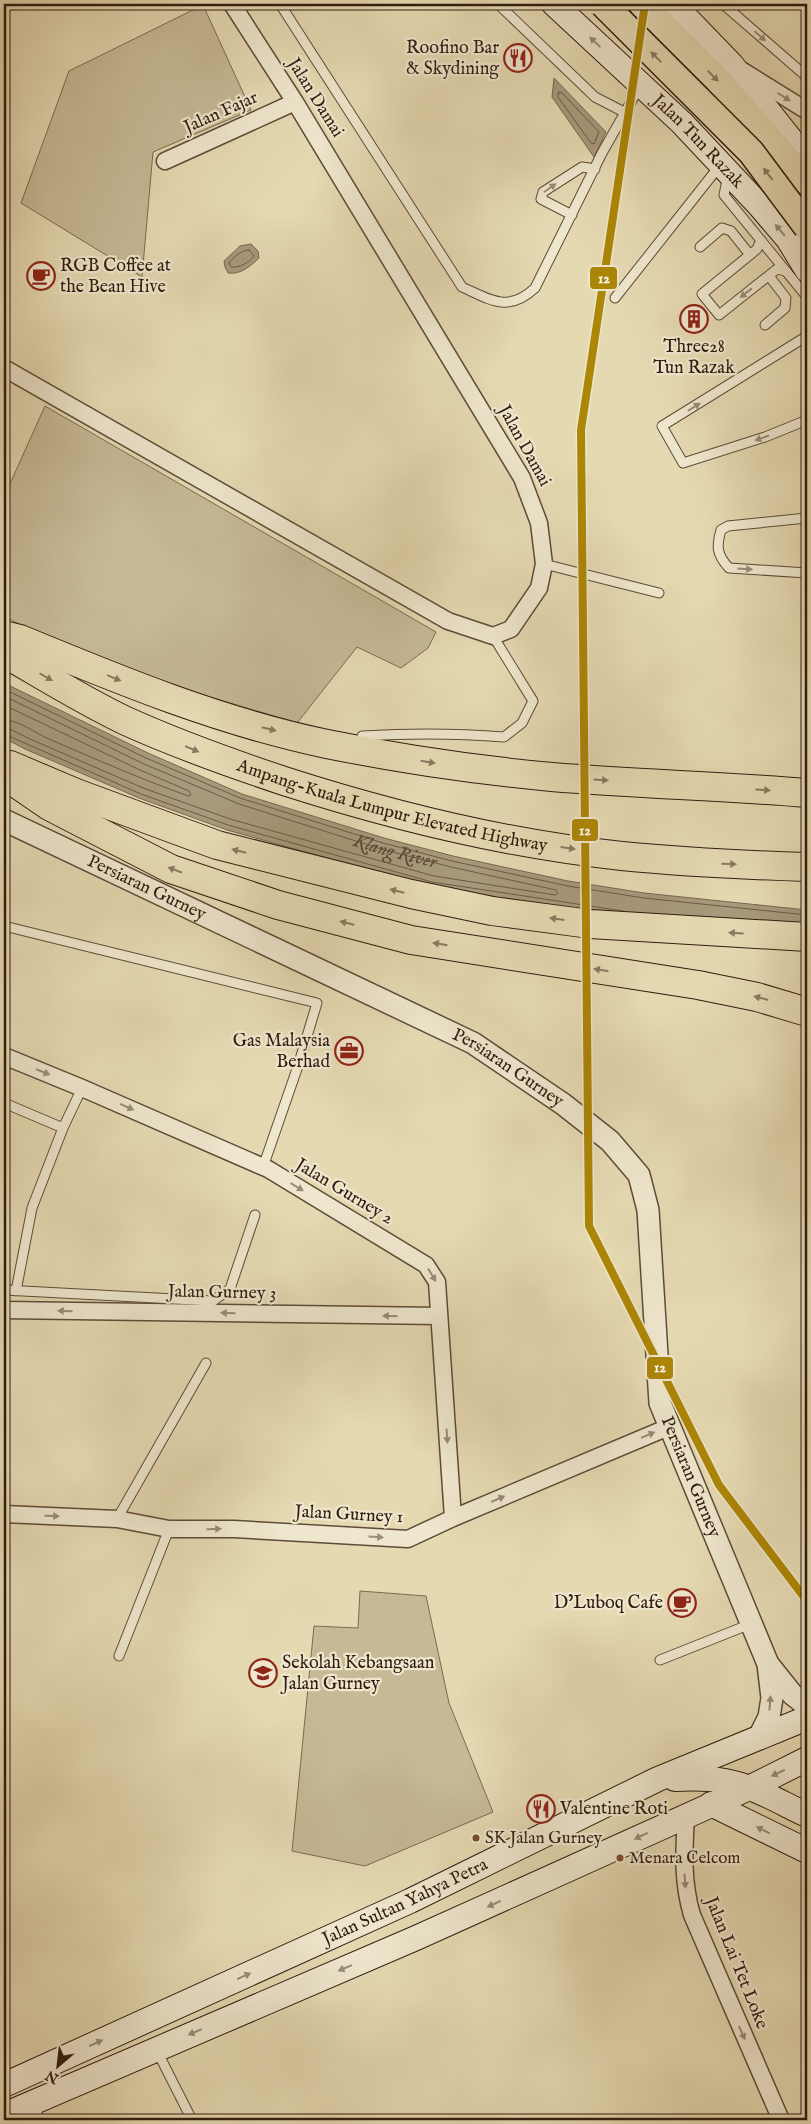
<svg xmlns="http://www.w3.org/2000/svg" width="811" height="2124" viewBox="0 0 811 2124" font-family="'IM FELL English',serif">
	<rect width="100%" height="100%" fill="#e5d9b2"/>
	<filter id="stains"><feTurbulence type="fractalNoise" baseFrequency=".004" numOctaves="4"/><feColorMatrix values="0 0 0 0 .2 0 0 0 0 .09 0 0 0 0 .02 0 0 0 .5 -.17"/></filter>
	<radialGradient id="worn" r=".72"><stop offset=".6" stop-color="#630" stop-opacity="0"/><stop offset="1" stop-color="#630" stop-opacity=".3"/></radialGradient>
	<!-- green -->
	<path fill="#c6b996" stroke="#7b6a52" d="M203,5L251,110L153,152L142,277L21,203L69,71Z
		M45,406L436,632L428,648L401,668L357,647L297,723L163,683L28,629L4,616V497Z
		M360,1591L426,1596L449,1703L493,1812L365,1866L292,1851L314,1626L358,1628Z"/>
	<!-- water -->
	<path fill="#a7997b" stroke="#776750" d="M554,78L606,132L594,157L552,97Z
		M251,244L258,251L259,258C251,266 240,275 228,273L225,267L224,261L240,246Z
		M4,683L148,753L242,794L384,838L453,856L568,881L644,893L807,910V932L653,920L431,887L227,830L139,798L25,749L4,738Z"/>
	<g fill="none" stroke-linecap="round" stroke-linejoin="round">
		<!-- shore -->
		<g stroke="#6c5a45" stroke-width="1">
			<path d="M559,92L562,93L599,132L594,144L591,143L558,97Z"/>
			<path d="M249,250L254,256C249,263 239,268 231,267L229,263C235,256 240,251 249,250Z"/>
			<path d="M4,689L146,758L240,798L383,843L452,861L568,886L644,898L807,915"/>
			<path id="s1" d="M4,696L144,764L239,804L381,849L451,867L556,890L558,893L555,895L434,876L230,819L143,788L30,739L10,729L4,727"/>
			<path d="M4,705L140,770L189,791L191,795L188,796C141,779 95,759 49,739C35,733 19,720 4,720"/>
			<path d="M4,734L141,794L228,825L432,882L623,911"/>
		</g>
		<defs>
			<path id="service" d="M280,4L462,287C491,300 508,313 535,288L602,153L640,86
				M498,4L595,97L624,112
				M723,4L807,77
				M731,11L738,4
				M731,177L726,185L724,195L807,297
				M572,215L541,199L543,192L582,167L595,169
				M761,240L757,249L702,294L719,315L777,269L786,271
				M700,247L722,228L731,231L750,255
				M615,298L721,164
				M765,325L785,308L786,298L769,276
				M807,336L662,426L683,463L765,437L807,420
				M807,518L728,526L721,530C716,547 717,555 729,568L807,573
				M544,564L659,593
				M362,736C409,733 456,733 504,737L522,723L533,701L493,636
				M4,926L317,1003L298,1066L263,1167
				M4,1103L63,1128
				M4,1290L213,1301L230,1289L255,1215
				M16,1291L32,1208L63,1128L82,1088
				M117,1519L206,1363
				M119,1656L169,1529
				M660,1660L753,1623
				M157,2051L192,2120
				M33,2104L40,2120"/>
			<path id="minor" d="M743,71L807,111
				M165,161L295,102
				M4,368L448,621L493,636L511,629L539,588L544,564L539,523L522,478L295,102L232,4
				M4,1056L82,1088L268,1169L426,1265L437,1282L453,1518
				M4,1310L439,1316
				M4,1514L117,1519L169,1529H234L408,1539L453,1518L671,1426
				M686,1815C684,1851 682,1881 692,1915L781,2120"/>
			<g id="tertiary">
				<path id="s2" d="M4,820L473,1043L563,1104L610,1141L639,1175L648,1210L660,1403L768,1664L772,1698L769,1717L758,1739"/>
				<path d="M768,1664L792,1694L807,1706"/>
			</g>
			<g id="secondary">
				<path id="s3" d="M554,4L682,123L759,205L788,239L807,270"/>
				<path d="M673,4L731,64L807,160"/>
				<path d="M675,1779C692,1778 708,1778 725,1781C754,1786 781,1803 807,1815"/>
				<path d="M711,1804L807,1851"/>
				<path id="s4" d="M4,2085L410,1901L658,1779L807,1718"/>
				<path d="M4,2115L416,1938L749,1788L807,1759"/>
			</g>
			<path id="primary" d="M642,4L716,78L807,182"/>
			<g id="motorway">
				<path d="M4,635L20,639C119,680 221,722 327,744C401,759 476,770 552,777C637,784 722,786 807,793"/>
				<path id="s5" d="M4,653C44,676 84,701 126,721C177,744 230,763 284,781C393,816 506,844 622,856C683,862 745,865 807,867"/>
				<path d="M10,765L76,793L217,845L411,894L492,911L590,924L807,937"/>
				<path d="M4,775L49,806L171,869L278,905L411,940L698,985L757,997L807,1012"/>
			</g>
		</defs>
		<!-- service casing -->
		<use href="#service" stroke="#5d4b38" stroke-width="11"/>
		<!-- minor casing -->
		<use href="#minor" stroke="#5d4b38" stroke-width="19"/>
		<!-- tertiary casing -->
		<use href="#tertiary" stroke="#5d4b38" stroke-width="24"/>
		<!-- secondary casing -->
		<use href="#secondary" stroke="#301c0f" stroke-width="26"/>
		<!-- primary casing -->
		<use href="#primary" stroke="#301c0f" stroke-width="29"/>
		<!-- motorway casing -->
		<use href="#motorway" stroke="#301c0f" stroke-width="30"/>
		<!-- service -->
		<use href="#service" stroke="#eee6cd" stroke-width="9"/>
		<!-- minor -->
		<use href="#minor" stroke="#eee6cd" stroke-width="16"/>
		<!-- tertiary -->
		<use href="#tertiary" stroke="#eee6cd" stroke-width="21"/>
		<!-- secondary -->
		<use href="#secondary" stroke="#eee6cd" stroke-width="24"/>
		<!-- primary -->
		<use href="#primary" stroke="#e5d9b2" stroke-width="26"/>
		<!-- motorway -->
		<use href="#motorway" stroke="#e5d9b2" stroke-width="28"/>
		<defs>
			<path id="primary-bridge" d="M603,4L751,152L807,227"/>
		</defs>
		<!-- primary-bridge casing -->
		<use href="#primary-bridge" stroke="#301c0f" stroke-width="29" stroke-linecap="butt"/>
		<!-- primary-bridge -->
		<use href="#primary-bridge" stroke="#e5d9b2" stroke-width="26"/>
		<defs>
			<path id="metro-1" d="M645,4L581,430L589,1226L719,1485L807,1601"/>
		</defs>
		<!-- metro-1 casing -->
		<use href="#metro-1" stroke="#eee6cd" stroke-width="11"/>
		<!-- metro-1 -->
		<use href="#metro-1" stroke="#ac8606" stroke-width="8"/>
	</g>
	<!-- one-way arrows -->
	<defs><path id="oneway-solid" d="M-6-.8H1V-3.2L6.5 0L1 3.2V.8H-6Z" transform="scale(1.25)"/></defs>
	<g fill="#988b78">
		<use href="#oneway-solid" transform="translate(760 36) rotate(41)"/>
		<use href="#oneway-solid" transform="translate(595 42) rotate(-137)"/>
		<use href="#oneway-solid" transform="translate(784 97) rotate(32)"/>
		<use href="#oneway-solid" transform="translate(550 188) rotate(-35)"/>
		<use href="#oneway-solid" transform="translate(780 230) rotate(-130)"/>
		<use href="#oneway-solid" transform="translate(746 293) rotate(142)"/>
		<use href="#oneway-solid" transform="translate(694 407) rotate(-32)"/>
		<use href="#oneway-solid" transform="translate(762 438) rotate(161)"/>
		<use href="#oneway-solid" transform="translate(745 569) rotate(4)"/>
		<use href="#oneway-solid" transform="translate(43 1072) rotate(22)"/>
		<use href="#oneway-solid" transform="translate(127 1107) rotate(24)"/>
		<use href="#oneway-solid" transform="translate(297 1187) rotate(31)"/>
		<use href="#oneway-solid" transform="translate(432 1275) rotate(59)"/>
		<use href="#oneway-solid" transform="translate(65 1311) rotate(-179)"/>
		<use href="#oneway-solid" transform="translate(228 1313) rotate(-179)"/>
		<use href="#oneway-solid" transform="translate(390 1316) rotate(-179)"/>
		<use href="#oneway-solid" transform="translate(648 1435) rotate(-23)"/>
		<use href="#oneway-solid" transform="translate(447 1436) rotate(86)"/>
		<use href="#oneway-solid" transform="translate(498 1499) rotate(-23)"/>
		<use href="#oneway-solid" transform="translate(52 1516) rotate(2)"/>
		<use href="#oneway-solid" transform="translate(214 1529) rotate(-1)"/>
		<use href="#oneway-solid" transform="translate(376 1537) rotate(3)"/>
		<use href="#oneway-solid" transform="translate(770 1703) rotate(-85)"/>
		<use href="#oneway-solid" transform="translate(778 1773) rotate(155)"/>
		<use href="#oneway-solid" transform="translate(763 1830) rotate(-154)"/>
		<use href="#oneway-solid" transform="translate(641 1836) rotate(155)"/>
		<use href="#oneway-solid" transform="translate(685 1881) rotate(86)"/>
		<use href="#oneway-solid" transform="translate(494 1904) rotate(156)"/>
		<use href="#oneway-solid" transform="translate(345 1968) rotate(157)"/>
		<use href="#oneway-solid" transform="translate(244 1976) rotate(-24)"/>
		<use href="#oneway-solid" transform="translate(195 2032) rotate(157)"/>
		<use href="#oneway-solid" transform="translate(742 2033) rotate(66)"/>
		<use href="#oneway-solid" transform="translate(96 2043) rotate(-25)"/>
	</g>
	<g fill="#8a7a60">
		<use href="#oneway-solid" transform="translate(656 57) rotate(-135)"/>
		<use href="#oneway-solid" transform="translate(713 76) rotate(46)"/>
		<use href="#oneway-solid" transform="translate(768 174) rotate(-128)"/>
		<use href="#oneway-solid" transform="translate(46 677) rotate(30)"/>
		<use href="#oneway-solid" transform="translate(114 678) rotate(22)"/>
		<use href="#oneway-solid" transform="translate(269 729) rotate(14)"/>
		<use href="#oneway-solid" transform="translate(192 749) rotate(23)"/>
		<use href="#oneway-solid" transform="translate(428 762) rotate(9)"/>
		<use href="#oneway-solid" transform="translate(601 780) rotate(3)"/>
		<use href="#oneway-solid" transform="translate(763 790) rotate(4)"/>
		<use href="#oneway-solid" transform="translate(568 848) rotate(8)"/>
		<use href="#oneway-solid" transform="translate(239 851) rotate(-166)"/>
		<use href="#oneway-solid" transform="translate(729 864) rotate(2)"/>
		<use href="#oneway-solid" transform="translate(175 870) rotate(-159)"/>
		<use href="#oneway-solid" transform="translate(397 891) rotate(-166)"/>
		<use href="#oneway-solid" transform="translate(557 919) rotate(-172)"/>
		<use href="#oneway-solid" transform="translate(347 923) rotate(-166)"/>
		<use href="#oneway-solid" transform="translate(736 933) rotate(-177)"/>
		<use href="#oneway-solid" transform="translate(440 944) rotate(-171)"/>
		<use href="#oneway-solid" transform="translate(601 970) rotate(-171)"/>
		<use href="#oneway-solid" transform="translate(761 998) rotate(-165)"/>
	</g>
	<!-- icons -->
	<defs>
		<symbol id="restaurant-ring" viewBox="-11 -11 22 22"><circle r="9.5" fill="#eee6cd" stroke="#8f2418" stroke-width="1.5"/><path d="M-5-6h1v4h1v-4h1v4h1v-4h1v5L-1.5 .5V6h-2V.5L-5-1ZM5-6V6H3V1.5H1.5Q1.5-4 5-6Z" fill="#8f2418"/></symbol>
		<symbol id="cafe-ring" viewBox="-11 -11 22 22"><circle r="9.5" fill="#eee6cd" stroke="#8f2418" stroke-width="1.5"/><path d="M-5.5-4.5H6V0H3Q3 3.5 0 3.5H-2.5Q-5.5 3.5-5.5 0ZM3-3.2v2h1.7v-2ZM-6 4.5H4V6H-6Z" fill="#8f2418"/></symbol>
		<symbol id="building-ring" viewBox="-11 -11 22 22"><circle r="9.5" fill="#eee6cd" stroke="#8f2418" stroke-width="1.5"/><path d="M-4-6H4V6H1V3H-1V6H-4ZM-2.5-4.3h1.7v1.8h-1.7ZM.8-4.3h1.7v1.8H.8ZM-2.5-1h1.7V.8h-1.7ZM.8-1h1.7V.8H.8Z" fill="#8f2418"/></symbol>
		<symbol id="office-ring" viewBox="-11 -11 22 22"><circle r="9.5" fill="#eee6cd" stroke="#8f2418" stroke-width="1.5"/><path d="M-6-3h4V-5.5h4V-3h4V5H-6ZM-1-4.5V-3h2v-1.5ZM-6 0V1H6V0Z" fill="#8f2418"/></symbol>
		<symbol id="school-ring" viewBox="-11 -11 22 22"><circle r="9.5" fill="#eee6cd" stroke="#8f2418" stroke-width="1.5"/><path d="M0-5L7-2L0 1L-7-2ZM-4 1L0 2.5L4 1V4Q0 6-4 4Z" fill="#8f2418"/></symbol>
	</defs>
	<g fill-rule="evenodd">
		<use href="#restaurant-ring" x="502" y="42" width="32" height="32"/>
		<use href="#cafe-ring" x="25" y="260" width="32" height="32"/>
		<use href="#building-ring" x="678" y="303" width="32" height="32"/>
		<use href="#office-ring" x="333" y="1035" width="32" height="32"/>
		<use href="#cafe-ring" x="666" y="1587" width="32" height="32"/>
		<use href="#school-ring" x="247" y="1657" width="32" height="32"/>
		<use href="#restaurant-ring" x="525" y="1793" width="32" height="32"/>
	</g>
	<!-- markers -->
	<g fill="#7a4b2a" stroke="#eee6cd" stroke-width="2">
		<circle cx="476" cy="1838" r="4.5"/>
		<circle cx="620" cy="1858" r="4.5"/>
	</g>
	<g text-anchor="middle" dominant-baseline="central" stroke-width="4.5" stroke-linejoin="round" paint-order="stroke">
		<!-- bus labels -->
		<g font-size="17" fill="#301c0f" stroke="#eee6cd" text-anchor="start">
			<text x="485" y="1838">SK Jalan Gurney</text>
			<text x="629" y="1858">Menara Celcom</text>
		</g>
		<!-- poi labels -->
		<g font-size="18" fill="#301c0f" stroke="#eee6cd" text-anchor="end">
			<text x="499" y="48">Roofino Bar<tspan x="499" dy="21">&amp; Skydining</tspan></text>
			<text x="60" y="266" text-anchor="start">RGB Coffee at<tspan x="60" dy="21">the Bean Hive</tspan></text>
			<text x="694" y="347" text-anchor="middle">Three28<tspan x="694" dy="21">Tun Razak</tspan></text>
			<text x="330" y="1041">Gas Malaysia<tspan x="330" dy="21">Berhad</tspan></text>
			<text x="663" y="1603">D’Luboq Cafe</text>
			<text x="282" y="1663" text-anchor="start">Sekolah Kebangsaan<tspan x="282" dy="21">Jalan Gurney</tspan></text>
			<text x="560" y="1809" text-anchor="start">Valentine Roti</text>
		</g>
		<!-- street labels -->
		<g font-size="18" fill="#301c0f" stroke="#eee6cd">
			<text transform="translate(315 98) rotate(58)">Jalan Damai</text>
			<text transform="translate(221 113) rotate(-24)">Jalan Fajar</text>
			<text stroke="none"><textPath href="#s3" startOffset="199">Jalan Tun Razak</textPath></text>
			<text transform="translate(524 446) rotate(61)">Jalan Damai</text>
			<text stroke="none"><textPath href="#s5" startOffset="420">Ampang-Kuala Lumpur Elevated Highway</textPath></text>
			<text stroke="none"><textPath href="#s2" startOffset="158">Persiaran Gurney</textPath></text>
			<text stroke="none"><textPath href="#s2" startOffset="562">Persiaran Gurney</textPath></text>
			<text transform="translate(344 1192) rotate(31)">Jalan Gurney 2</text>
			<text transform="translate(222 1293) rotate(1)">Jalan Gurney 3</text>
			<text stroke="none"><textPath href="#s2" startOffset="1042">Persiaran Gurney</textPath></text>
			<text transform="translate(349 1515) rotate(3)">Jalan Gurney 1</text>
			<text stroke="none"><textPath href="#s4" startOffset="441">Jalan Sultan Yahya Petra</textPath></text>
			<text transform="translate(736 1963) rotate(68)">Jalan Lai Tet Loke</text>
		</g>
		<!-- water labels -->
		<g font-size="19" font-style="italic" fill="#5a4835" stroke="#eee6cd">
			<text stroke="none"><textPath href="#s1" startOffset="422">Klang River</textPath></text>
		</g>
	</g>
	<g stroke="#eee6cd" stroke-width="2">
		<rect x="589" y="266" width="29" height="24" rx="5" fill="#ac8606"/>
		<rect x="571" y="818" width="28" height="24" rx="5" fill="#ac8606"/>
		<rect x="646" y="1356" width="28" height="24" rx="5" fill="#ac8606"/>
	</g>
	<g font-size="14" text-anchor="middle" font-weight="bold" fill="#fff">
		<text x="604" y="283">12</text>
		<text x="585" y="835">12</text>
		<text x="660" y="1372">12</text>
	</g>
	<!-- margin -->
	<rect width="811" height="2124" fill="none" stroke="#e5d9b2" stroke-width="20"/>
	<rect x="5" y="5" width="801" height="2114" fill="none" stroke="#301c0f" stroke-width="2.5"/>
	<rect x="10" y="10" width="791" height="2104" fill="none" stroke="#301c0f"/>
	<!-- north arrow -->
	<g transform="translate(58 2066) rotate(208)" stroke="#eee6cd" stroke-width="4" paint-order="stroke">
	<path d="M0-4L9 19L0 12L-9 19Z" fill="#301c0f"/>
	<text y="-8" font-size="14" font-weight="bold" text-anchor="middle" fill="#301c0f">N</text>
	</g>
	<rect width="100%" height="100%" filter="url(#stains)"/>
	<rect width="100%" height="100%" fill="url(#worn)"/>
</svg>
